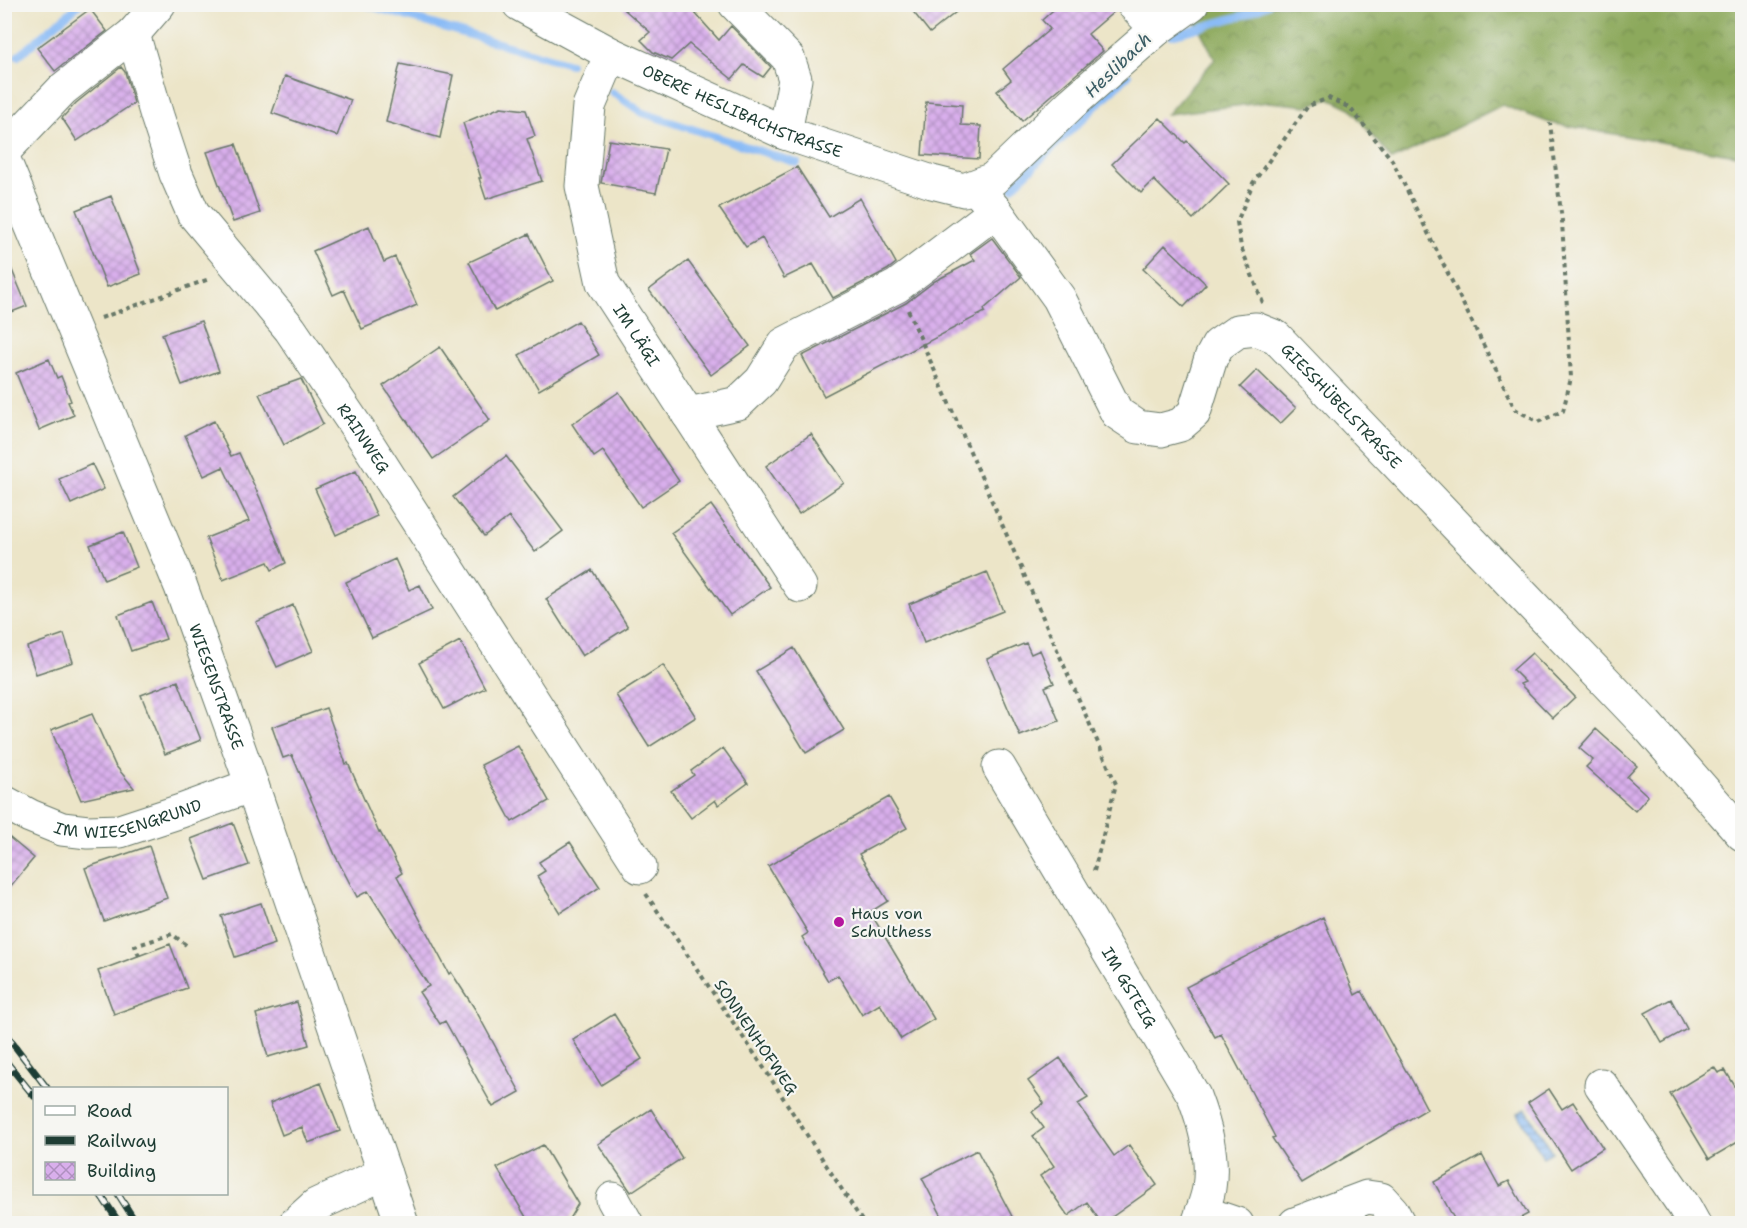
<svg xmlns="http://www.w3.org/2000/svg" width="1747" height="1228" viewBox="0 0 1747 1228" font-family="'Shantell Sans',sans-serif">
	<defs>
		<pattern id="forest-crowns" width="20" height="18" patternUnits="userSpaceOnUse" patternTransform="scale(1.5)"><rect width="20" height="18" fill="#8ca95c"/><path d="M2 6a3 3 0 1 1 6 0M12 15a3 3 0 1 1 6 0" fill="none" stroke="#728b4d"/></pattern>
		<pattern id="water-rules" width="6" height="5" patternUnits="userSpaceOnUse" patternTransform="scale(1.5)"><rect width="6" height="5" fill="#8abbf6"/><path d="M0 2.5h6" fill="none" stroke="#7099c8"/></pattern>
		<pattern id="building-cross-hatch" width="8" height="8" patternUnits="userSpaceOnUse" patternTransform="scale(1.5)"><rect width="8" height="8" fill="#d9afec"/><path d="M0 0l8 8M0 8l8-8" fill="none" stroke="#af90c0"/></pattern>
	</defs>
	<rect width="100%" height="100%" fill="#f6f6f2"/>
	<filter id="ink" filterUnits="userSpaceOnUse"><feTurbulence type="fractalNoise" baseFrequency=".0167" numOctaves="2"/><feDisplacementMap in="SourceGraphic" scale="12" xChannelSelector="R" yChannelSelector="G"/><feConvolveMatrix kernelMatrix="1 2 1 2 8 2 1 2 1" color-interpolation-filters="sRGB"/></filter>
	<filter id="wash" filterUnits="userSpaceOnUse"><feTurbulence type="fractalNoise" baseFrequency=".008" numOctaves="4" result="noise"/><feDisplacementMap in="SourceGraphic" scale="24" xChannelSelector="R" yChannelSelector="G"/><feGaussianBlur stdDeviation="1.35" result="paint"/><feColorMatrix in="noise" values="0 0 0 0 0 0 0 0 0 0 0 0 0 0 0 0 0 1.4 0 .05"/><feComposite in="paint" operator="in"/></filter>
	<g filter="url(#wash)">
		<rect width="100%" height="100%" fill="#ece5c8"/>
		<!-- forest -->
		<path fill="url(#forest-crowns)" stroke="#567348" stroke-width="1.5" d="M1192,5H1742V156L1550,123L1502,105L1392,160L1350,108L1329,98L1308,106L1269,102L1167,114L1215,59L1188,7Z"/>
		<!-- water -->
		<path fill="url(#water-rules)" stroke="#547c95" stroke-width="1.5" d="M1526,1109L1552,1152L1543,1157L1518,1113Z"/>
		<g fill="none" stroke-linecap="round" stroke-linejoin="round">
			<!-- stream -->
			<path stroke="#8abbf6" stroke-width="8" d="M363,4L570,64
				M1172,35L1244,15L1268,4
				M18,56L80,4
				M612,92L643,113L797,163
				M1012,187L1128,75"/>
		</g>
		<g id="blocks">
			<!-- building -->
			<path fill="url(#building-cross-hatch)" d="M618,4H687L719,40L731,26L771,67L763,77L744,65L732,79L689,44L671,60L653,52L641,40L650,32Z
				M907,4H966L930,33Z
				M1060,4H1115L1116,10L1088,34L1103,51L1022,121L997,91L1011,80L1003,69L1050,29L1042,20Z
				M90,9L107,31L55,71L37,48Z
				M400,64L453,75L440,138L386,122Z
				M121,67L125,72L134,103L77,141L62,118L76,103Z
				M285,76L351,100L337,136L272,113Z
				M926,102L962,105L961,125L981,126L979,159L922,155Z
				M501,107L526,110L535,136L527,139L542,181L486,199L479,178H481L463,123Z
				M1160,118L1185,143L1187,141L1229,184L1193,219L1154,180L1141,193L1112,164Z
				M609,140L666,149L656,193L601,183Z
				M236,144L260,213L233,222L207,152Z
				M797,167L829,217L860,198L896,263L887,270L833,298L813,264L784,278L762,238L746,247L719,208Z
				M111,196L141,274L107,287L76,210Z
				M369,226L384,262L395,257L417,305L362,329L344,290L333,295L313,251Z
				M529,234L553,281L495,311L469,262Z
				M992,238L1021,277L984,309L985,312L824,396L802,356L906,303L935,281L975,260L970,254Z
				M1165,245L1206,284L1184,307L1143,269Z
				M4,251L27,306L4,315Z
				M688,261L750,346L711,375L649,290Z
				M201,321L219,371L182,385L162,334Z
				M578,321L599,355L539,390L519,355Z
				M440,347L490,420L433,459L383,386Z
				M49,359L57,378L61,376L71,401L68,402L74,415L39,430L16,373Z
				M1257,370L1296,408L1280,424L1240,387Z
				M301,379L323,424L284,445L259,394Z
				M619,392L679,481L641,507L603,451L594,457L572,424Z
				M214,421L231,456L239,453L260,498L286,563L272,570L268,562L223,580L206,538L249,521L223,467L204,476L185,435Z
				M811,434L844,483L799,514L766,466Z
				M506,456L563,531L535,552L509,517L484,536L453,497Z
				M92,464L104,489L71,504L59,479Z
				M356,471L377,516L336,535L315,489Z
				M711,505L770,587L730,615L671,533Z
				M123,532L137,567L104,580L90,545Z
				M395,559L409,590L420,585L432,610L372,638L346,582Z
				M592,570L628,627L582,656L546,599Z
				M987,572L1003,611L924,643L909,604Z
				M152,602L166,639L131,651L118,615Z
				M293,605L313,651L277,667L256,622Z
				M64,634L73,662L36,674L27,647Z
				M460,641L485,688L444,709L419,663Z
				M1026,643L1031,654L1040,650L1054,683L1045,687L1059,721L1020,736L987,659Z
				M794,648L844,730L806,753L756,671Z
				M1532,653L1575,697L1553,718L1520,684L1525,682L1513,670Z
				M663,665L696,717L649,747L616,695Z
				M178,681L201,740L165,754L141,695Z
				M326,708L346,764L348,763L379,833L380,832L402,873L397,876L449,974L451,972L475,1009L520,1092L493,1107L445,1021L440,1024L419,992L429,986L368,891L357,897L335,855L292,755L283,758L272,727Z
				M92,714L115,765L134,788L81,800L51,730Z
				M1596,729L1637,766L1627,777L1648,796L1635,811L1586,767L1593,760L1579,748Z
				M518,746L549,801L512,822L481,765Z
				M723,748L748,783L718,805L715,800L691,818L671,791L694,775L691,771Z
				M889,797L907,828L859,854L888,901L870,912L934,1019L901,1039L880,1004L862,1015L838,975L828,981L802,937L808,933L768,866Z
				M233,823L249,865L207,880L191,839Z
				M4,833L34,858L4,894Z
				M570,842L600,887L560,913L537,876L545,871L539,862Z
				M149,846L167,898L104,921L85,868Z
				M261,903L275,944L235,957L221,916Z
				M1323,917L1355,995L1362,991L1406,1071H1407L1427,1109L1302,1183L1272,1138L1275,1137L1221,1034L1215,1037L1186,987Z
				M170,944L187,988L114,1014L98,971Z
				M1671,999L1687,1029L1662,1043L1645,1013Z
				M297,1002L309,1045L268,1057L256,1014Z
				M614,1014L642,1059L601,1085L573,1040Z
				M1060,1058L1088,1098L1078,1104L1114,1156L1129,1145L1157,1185L1102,1224L1087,1202L1068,1216L1040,1176L1054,1166L1033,1136L1044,1128L1032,1112L1044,1103L1028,1081Z
				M1714,1067L1718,1073L1725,1070L1743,1099V1139L1709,1159L1670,1094Z
				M321,1083L340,1131L308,1143L302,1127L282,1135L270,1103Z
				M1549,1089L1562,1109L1573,1102L1603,1148L1571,1169L1528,1103Z
				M651,1109L682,1158L631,1192L598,1144Z
				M543,1145L578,1204L569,1219L560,1224H530L497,1168Z
				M977,1150L1016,1224H946L922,1178Z
				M1482,1155L1499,1186L1509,1181L1528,1214L1511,1223L1457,1224L1434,1182Z"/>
		</g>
	</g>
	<g filter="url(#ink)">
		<use href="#blocks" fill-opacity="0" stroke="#677868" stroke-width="1.5"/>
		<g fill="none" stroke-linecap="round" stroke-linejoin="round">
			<defs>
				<g id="minor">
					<path id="s1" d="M519,4L611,54L785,133L932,182L964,190L993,179L1071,104L1157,29L1192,4"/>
					<path d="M735,4L788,58L795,79L785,133"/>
					<path d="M1133,4L1157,29"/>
					<path id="s2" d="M133,34L157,116L176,174L193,213L290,329L368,444L640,867"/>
					<path id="s3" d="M611,54L589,106L582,186L603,283L800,586"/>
					<path d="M4,151L63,89L133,34L159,4"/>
					<path id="s4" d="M4,160L181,587L252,785L402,1224"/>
					<path id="s5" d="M975,187L996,211L1059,298L1117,413L1138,427L1161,430L1180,425L1194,413L1211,358L1218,345L1238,331L1256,329L1276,337L1645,723L1742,834"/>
					<path d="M688,414L738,403L761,381L784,344L897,286L996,211"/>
					<path id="s6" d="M999,767L1194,1096C1205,1125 1214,1157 1209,1188C1207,1200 1202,1212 1198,1224"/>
					<path id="s7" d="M4,802L30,816L62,829L88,832L120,831L181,811L252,785"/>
					<path d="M1601,1085L1684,1206L1694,1224"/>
					<path d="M613,1199L627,1224"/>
					<path d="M1202,1212L1237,1224"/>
					<path d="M295,1224L316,1205L374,1178L385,1174"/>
					<path d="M1295,1224L1367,1197L1381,1199L1392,1211L1399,1224"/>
				</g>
			</defs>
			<!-- minor casing -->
			<use href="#minor" stroke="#677868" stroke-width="35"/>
			<!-- path -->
			<path stroke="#677868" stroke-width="4" stroke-dasharray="4.5 4.5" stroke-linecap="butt" d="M1263,303L1241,247L1237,222L1253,183L1308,106L1329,98L1350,108L1392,160L1515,409L1538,422L1563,411L1571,378L1562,221L1550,123
				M908,310L1116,784L1094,871
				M101,318L209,279
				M646,894L764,1068L864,1224
				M139,956L135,946L172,934L186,945"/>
			<!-- minor -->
			<use href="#minor" stroke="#fff" stroke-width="33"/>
			<defs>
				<path id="rail" d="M4,1032L47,1088
					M4,1059L34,1096
					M100,1194L120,1224
					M118,1194L137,1224"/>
			</defs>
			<!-- rail casing -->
			<use href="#rail" stroke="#1f3d34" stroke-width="7"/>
			<!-- rail -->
			<use href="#rail" stroke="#f6f6f2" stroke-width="4.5" stroke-dasharray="14" stroke-linecap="butt"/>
		</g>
	</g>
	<!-- markers -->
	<circle fill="#b5179e" stroke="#f6f6f2" stroke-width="2" cx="839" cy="922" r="6"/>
	<g text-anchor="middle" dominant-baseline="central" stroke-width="4.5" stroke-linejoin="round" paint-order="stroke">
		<!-- street labels -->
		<g font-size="16" fill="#1f3d34" stroke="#f6f6f2">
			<text stroke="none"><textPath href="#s1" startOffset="248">OBERE HESLIBACHSTRASSE</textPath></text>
			<text stroke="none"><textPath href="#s3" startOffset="298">IM LÄGI</textPath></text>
			<text stroke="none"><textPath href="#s5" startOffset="586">GIESSHÜBELSTRASSE</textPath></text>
			<text stroke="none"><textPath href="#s2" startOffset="472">RAINWEG</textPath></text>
			<text stroke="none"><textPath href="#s4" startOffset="568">WIESENSTRASSE</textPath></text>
			<text stroke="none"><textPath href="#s7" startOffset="132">IM WIESENGRUND</textPath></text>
			<text stroke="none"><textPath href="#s6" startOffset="256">IM GSTEIG</textPath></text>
			<text transform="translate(756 1037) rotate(56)">SONNENHOFWEG</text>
		</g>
		<!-- poi labels -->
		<g font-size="16" fill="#1f3d34" stroke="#f6f6f2" text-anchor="start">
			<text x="851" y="913">Haus von<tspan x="851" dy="18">Schulthess</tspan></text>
		</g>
		<!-- water labels -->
		<g font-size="18" font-style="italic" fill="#3a5c64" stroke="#f6f6f2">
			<text transform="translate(1118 65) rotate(-44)">Heslibach</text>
		</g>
	</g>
	<!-- margin -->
	<rect width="1747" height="1228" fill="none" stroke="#f6f6f2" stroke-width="24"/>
	<!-- legend -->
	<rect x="33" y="1087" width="195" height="108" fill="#f6f6f2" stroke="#a0aca6" stroke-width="1.5"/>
	<rect x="45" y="1106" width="30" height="9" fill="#ffffff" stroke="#a0aca6" stroke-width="1.5"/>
	<text x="87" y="1117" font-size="18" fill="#1f3d34">Road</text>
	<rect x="45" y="1136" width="30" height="9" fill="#1f3d34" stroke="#a0aca6" stroke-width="1.5"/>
	<text x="87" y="1147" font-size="18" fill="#1f3d34">Railway</text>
	<rect x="45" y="1162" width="30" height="18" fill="url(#building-cross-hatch)" stroke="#a0aca6" stroke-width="1.5"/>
	<text x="87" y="1177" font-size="18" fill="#1f3d34">Building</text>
</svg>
